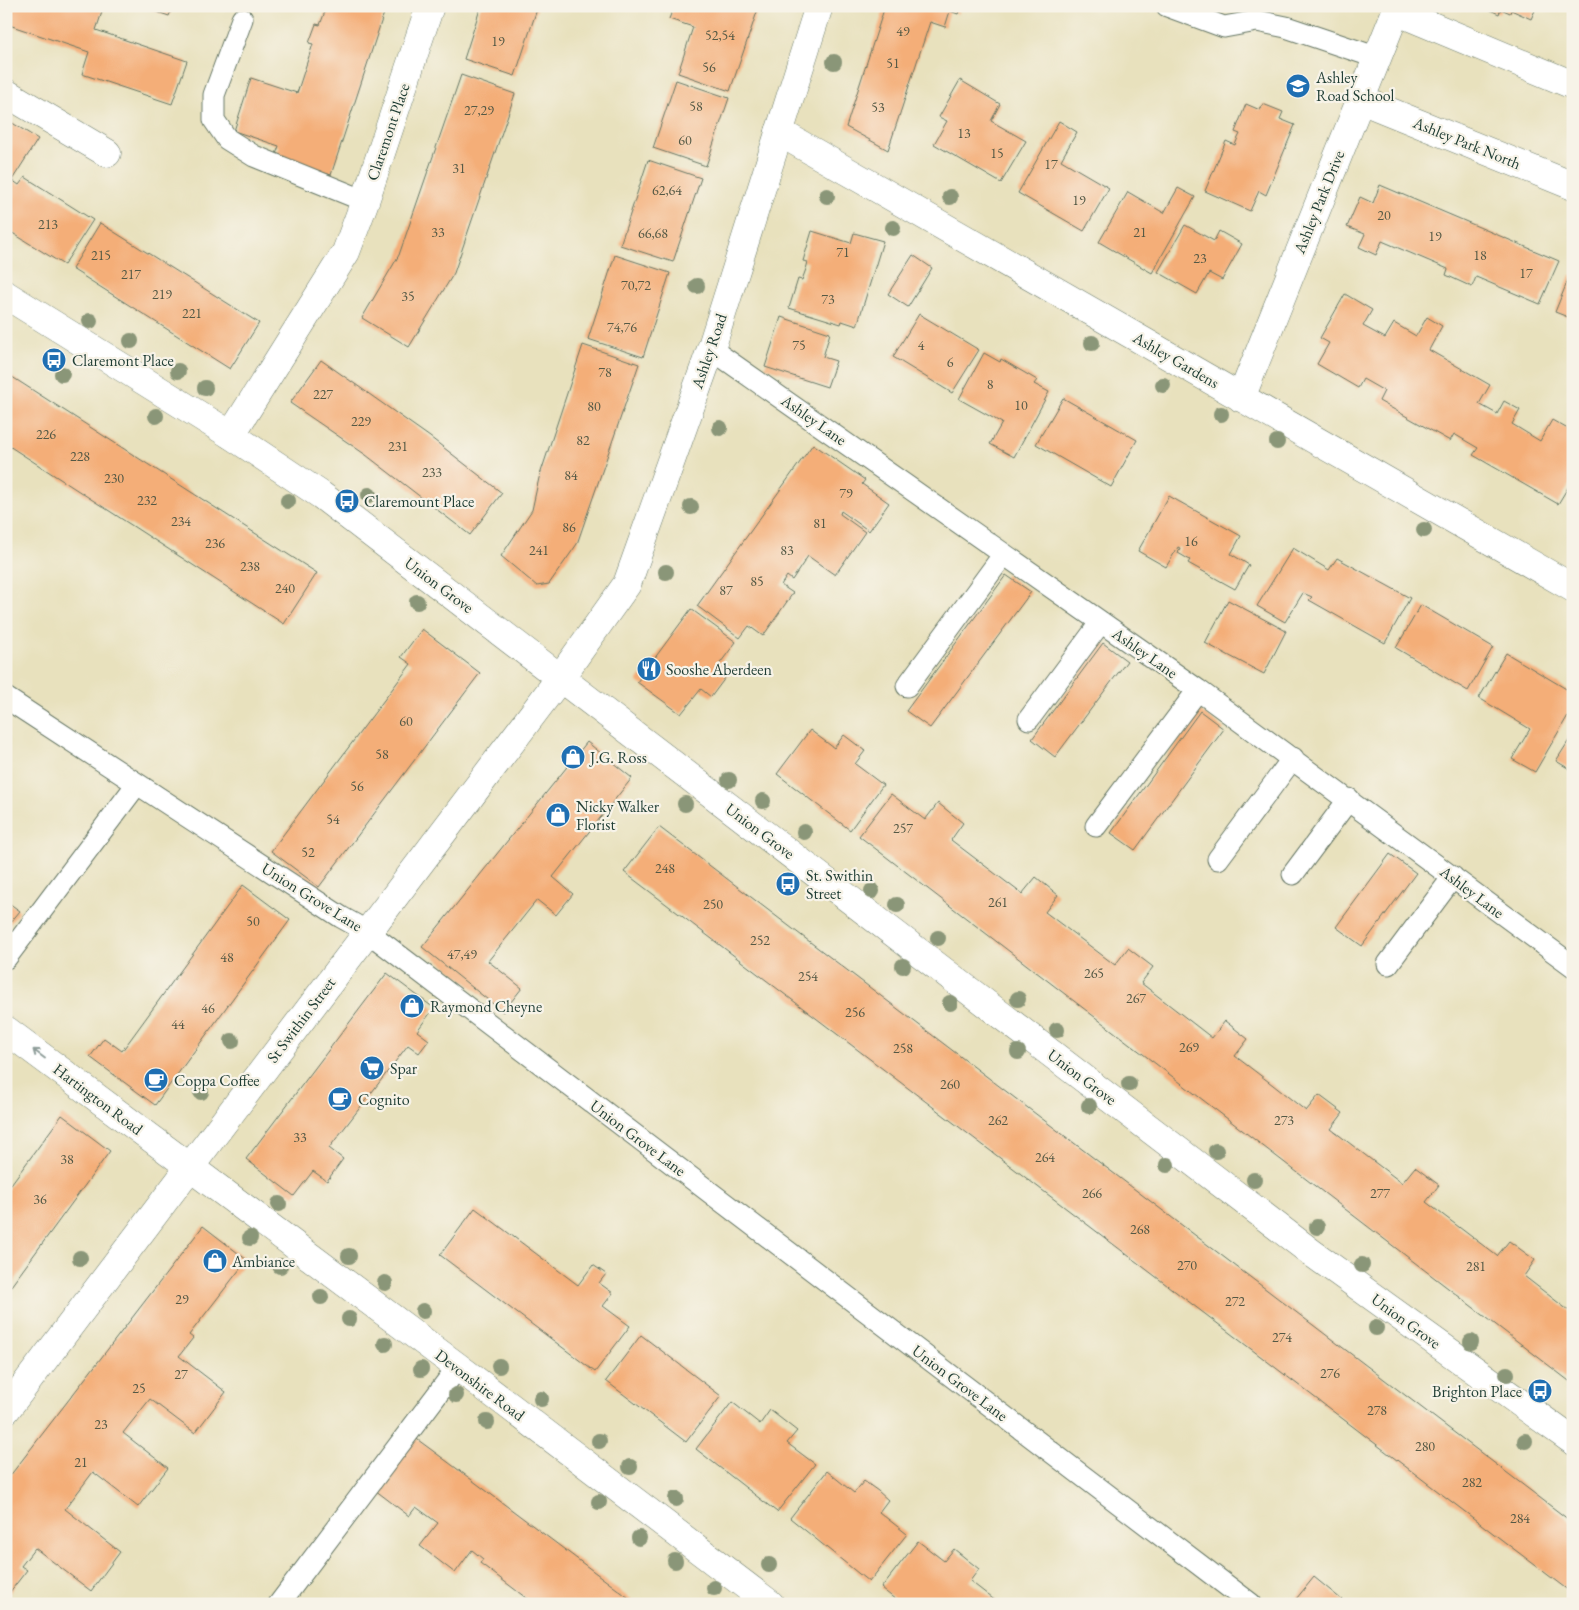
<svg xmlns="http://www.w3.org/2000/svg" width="1579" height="1610" viewBox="0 0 1579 1610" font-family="'EB Garamond',serif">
	<rect width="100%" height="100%" fill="#f7f3e8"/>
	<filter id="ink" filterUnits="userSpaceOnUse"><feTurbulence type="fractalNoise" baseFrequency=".02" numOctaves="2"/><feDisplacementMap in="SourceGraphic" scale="10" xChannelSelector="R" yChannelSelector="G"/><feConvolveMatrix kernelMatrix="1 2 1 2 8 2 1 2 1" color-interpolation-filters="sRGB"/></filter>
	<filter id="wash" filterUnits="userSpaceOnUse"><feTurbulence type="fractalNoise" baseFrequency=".0096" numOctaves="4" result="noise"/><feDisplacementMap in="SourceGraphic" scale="20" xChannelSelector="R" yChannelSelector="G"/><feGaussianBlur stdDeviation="1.12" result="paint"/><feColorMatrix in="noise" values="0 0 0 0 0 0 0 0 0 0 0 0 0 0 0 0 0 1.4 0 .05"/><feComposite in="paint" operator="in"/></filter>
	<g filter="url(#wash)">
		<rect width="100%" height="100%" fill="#e8e1bd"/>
		<g id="blocks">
			<!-- building -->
			<path fill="#f4ae78" d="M6,6H96L103,9L96,30L187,61L172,104L82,74L89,52L6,24Z
				M140,6H173L169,16Z
				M327,6H373L385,10L331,175L275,157L279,146L234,131L251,78L297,93L313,44L309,43L316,24L320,25Z
				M481,6H538L515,76L464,59Z
				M674,6H759L730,91L678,73L693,27L669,19Z
				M885,6H961L958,14L950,11L945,27L930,22L888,150L846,127Z
				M1481,6H1537L1531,19L1511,10L1510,13L1501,9L1499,14Z
				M461,75L515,94L454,273L409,347L362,318L399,255Z
				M676,80L729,98L706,166L653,148Z
				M960,80L1000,104L991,121L1026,141L1001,183L934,144L947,121L939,117Z
				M1246,104L1260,110L1263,104L1283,112L1280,119L1295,125L1266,195L1259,191L1250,211L1205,191L1226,141L1235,145L1237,140L1240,134L1235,132Z
				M6,119L38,139L12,180L19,185L25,177L93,220L64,265L6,229Z
				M1059,121L1077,132L1061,160L1109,188L1084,231L1018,193Z
				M648,160L701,178L673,262L620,245Z
				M1380,185L1559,261L1540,304L1476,277L1472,287L1446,275L1448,269L1382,241L1376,255L1359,247L1365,234L1347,227L1360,197L1373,203Z
				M1178,188L1195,197L1152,273L1099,242L1128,192L1164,213Z
				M100,223L259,323L230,369L72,269Z
				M1185,225L1214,241L1219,231L1242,244L1222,280L1209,273L1197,294L1158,272Z
				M812,231L851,243L854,233L883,241L857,326L842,321L841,324L789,308L798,279L802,280L806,269L808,262L803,261Z
				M615,255L670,273L643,357L588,339Z
				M913,255L932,268L908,307L888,294Z
				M1570,275L1573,276V319L1555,312Z
				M1345,294L1372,310L1363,326L1385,338L1394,323L1416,336L1427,317L1442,326L1429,350L1490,385L1479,404L1497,414L1504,401L1520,410L1512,424L1540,441L1552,420L1573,432V479L1558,504L1473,455L1478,448L1454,434L1450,441L1379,401L1384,391L1363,379L1358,388L1317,364L1329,343L1320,338Z
				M919,314L979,350L952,393L893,357Z
				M781,317L830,333L823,357L836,361L827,387L765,367Z
				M583,345L639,364L577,544L549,584L537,586L501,556L532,510L539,478Z
				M984,353L1000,362L1001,359L1037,380L1034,384L1049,392L1014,457L990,444L1002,423L959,399Z
				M321,360L430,437L502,493L470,535L366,455L290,403Z
				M6,373L317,573L284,624L6,444Z
				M1063,398L1137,440L1111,487L1036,444Z
				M813,444L865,480L862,484L889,503L869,531L841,511L840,514L865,532L835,575L808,556L792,580L787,576L781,585L793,593L763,636L749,626L740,638L697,606Z
				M1169,496L1241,536L1231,554L1249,565L1235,589L1188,563L1190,560L1178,553L1180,548L1178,547L1166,567L1138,551Z
				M1293,548L1329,570L1337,558L1410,598L1385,643L1309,600L1312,597L1303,593L1285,622L1257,606Z
				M1006,575L1031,592L930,728L906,711Z
				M1228,600L1286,631L1264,674L1205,643Z
				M1421,605L1493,647L1468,691L1396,648Z
				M691,609L736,642L718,666L728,674L711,697L701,689L681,714L637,682Z
				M422,629L480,673L319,887L271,851L411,664L401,657Z
				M1103,643L1127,661L1055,757L1032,739Z
				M1506,653L1573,693V707L1535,772L1512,759L1530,729L1479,698Z
				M1200,711L1224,729L1135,850L1111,833Z
				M810,730L834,748L844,735L865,751L855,764L883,785L850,830L777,774Z
				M1573,734V771L1556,761Z
				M587,742L632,778L553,877L573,894L556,915L537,900L488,961L522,988L503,1012L422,947Z
				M891,794L925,820L938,803L963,823L951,840L1022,894L1036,877L1058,895L1045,912L1082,940L1115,965L1128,948L1153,967L1141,983L1212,1038L1225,1021L1248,1039L1235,1056L1273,1085L1306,1111L1319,1095L1343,1113L1331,1129L1369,1158L1402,1183L1415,1167L1439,1185L1426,1202L1497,1256L1509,1241L1535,1260L1524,1276L1573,1314V1384L859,836Z
				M659,827L1573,1523V1594L624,872Z
				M1390,854L1416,873L1362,946L1336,927Z
				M243,885L290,920L155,1105L90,1057L104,1038L122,1051Z
				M6,901L20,911L6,928Z
				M387,973L434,1008L417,1031L429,1040L419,1053L408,1045L329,1148L343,1159L327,1181L313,1171L294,1196L246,1159Z
				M62,1115L110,1151L6,1293V1191Z
				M475,1208L578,1285L593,1265L606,1274L599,1283L613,1293L603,1306L630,1326L595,1372L440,1255Z
				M203,1226L247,1260L189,1335L193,1338L179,1356L226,1392L195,1433L150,1399L123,1433L168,1468L138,1507L93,1472L65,1509L120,1552L91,1591L35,1548L21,1566L27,1570L6,1597V1481Z
				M641,1335L721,1396L686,1442L606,1381Z
				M732,1402L760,1424L770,1410L797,1431L787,1443L815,1464L777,1512L696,1449Z
				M414,1437L456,1468L637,1604H534L480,1563L483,1559L472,1550L455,1573L420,1546L438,1523L416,1507L409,1516L375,1490Z
				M827,1471L854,1493L864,1481L878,1491L888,1500L879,1512L907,1534L869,1582L790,1518Z
				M918,1541L944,1561L954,1549L979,1569L970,1581L997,1602L996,1604H901L881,1588Z
				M1314,1577L1347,1604H1292Z"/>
		</g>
	</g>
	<g filter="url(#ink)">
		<use href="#blocks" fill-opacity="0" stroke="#657664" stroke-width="1"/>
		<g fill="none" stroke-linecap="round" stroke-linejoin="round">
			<defs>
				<path id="service" d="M1167,6L1224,27L1257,21L1286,27L1378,58
					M242,19L214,95V120L227,139L254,156L365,201
					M711,349L1198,690L1573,966
					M907,686L1004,554
					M6,698L341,917L368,932L1251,1604
					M1029,719L1101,622
					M1096,826L1198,690
					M1218,859L1293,758
					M1293,874L1349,799
					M6,958L137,784
					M1388,964L1453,877
					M279,1604L458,1367"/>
				<path id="minor" d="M1396,11L1573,85
					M6,93L107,153
					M1361,100L1573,186
					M779,132L1573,588
					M1241,398L1398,6
					M231,435L346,252L365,201L430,6
					M6,1030L458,1367L770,1604"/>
				<path id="tertiary" d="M6,295L231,435L321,495L1312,1253L1573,1441
					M6,1410L560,678L627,584L711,349L819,6"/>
			</defs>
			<!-- service casing -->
			<use href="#service" stroke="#657664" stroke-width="23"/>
			<!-- minor casing -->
			<use href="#minor" stroke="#657664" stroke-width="29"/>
			<!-- tertiary casing -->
			<use href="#tertiary" stroke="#657664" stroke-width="29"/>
			<!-- service -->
			<use href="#service" stroke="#fff" stroke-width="21"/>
			<!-- minor -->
			<use href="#minor" stroke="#fff" stroke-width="28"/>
			<!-- tertiary -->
			<use href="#tertiary" stroke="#fff" stroke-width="28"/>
		</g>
		<!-- trees -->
		<g fill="#8a9678">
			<circle cx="834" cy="62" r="8"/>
			<circle cx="827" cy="196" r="8"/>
			<circle cx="950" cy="197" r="8"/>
			<circle cx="893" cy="228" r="8"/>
			<circle cx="697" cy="286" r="8"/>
			<circle cx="90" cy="321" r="8"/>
			<circle cx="131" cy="341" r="8"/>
			<circle cx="1092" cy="343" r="8"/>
			<circle cx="178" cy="371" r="8"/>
			<circle cx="62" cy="374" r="8"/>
			<circle cx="1163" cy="385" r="8"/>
			<circle cx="205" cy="388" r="8"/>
			<circle cx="1221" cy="414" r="8"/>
			<circle cx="156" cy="416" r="8"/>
			<circle cx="720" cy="428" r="8"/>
			<circle cx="1277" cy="442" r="8"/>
			<circle cx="369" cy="495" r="8"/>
			<circle cx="288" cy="501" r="8"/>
			<circle cx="691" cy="507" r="8"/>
			<circle cx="1424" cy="530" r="8"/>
			<circle cx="666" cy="572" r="8"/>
			<circle cx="417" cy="602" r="8"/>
			<circle cx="729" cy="780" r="8"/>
			<circle cx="763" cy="801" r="8"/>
			<circle cx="685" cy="804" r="8"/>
			<circle cx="804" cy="832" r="8"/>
			<circle cx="872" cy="891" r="8"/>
			<circle cx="897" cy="905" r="8"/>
			<circle cx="938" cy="938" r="8"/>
			<circle cx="903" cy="966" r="8"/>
			<circle cx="1018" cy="999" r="8"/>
			<circle cx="950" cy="1003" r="8"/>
			<circle cx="1057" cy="1030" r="8"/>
			<circle cx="232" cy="1041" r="8"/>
			<circle cx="1018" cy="1052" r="8"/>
			<circle cx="1129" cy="1084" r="8"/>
			<circle cx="201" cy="1092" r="8"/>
			<circle cx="1089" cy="1106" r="8"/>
			<circle cx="1216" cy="1151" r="8"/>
			<circle cx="1167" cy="1165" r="8"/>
			<circle cx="1254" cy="1180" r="8"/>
			<circle cx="279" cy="1204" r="8"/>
			<circle cx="1317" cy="1227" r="8"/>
			<circle cx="250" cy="1238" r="8"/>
			<circle cx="349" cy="1256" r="8"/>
			<circle cx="80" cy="1258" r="8"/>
			<circle cx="1362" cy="1265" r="8"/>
			<circle cx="280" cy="1266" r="8"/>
			<circle cx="385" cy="1283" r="8"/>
			<circle cx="321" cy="1297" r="8"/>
			<circle cx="423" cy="1311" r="8"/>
			<circle cx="349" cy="1319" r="8"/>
			<circle cx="1376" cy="1328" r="8"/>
			<circle cx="1471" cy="1342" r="8"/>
			<circle cx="385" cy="1344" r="8"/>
			<circle cx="499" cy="1366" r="8"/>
			<circle cx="421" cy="1369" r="8"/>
			<circle cx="1507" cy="1374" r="8"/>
			<circle cx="456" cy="1395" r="8"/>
			<circle cx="541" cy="1399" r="8"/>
			<circle cx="487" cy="1422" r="8"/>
			<circle cx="599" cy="1441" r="8"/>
			<circle cx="1525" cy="1441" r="8"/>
			<circle cx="630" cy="1467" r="8"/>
			<circle cx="676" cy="1499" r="8"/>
			<circle cx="599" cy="1502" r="8"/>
			<circle cx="639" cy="1538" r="8"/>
			<circle cx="675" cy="1561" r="8"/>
			<circle cx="769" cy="1565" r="8"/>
			<circle cx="714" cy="1588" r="8"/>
		</g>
		<!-- one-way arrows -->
		<defs><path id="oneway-shaft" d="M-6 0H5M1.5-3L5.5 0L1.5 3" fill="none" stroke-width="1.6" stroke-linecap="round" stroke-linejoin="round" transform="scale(1.25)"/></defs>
		<use stroke="#8f9e9a" href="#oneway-shaft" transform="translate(39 1054) rotate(-143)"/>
	</g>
	<!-- icons -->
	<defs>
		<symbol id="school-disc" viewBox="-11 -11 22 22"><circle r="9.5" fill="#1f6fb2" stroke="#f7f3e8"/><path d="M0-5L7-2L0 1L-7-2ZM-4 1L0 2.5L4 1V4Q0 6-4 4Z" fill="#fff"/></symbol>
		<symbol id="bus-disc" viewBox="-11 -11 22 22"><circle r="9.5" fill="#1f6fb2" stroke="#f7f3e8"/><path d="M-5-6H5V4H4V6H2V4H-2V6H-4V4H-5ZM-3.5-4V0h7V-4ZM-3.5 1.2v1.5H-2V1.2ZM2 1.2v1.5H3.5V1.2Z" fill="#fff"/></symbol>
		<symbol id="restaurant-disc" viewBox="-11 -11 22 22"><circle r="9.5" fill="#1f6fb2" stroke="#f7f3e8"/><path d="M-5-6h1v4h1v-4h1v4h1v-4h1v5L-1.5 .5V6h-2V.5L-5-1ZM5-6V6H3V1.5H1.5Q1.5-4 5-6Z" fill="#fff"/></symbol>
		<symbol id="shop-disc" viewBox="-11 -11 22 22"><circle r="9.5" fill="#1f6fb2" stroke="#f7f3e8"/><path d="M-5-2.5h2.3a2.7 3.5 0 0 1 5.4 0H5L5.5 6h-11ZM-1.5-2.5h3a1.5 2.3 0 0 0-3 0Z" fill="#fff"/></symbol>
		<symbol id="supermarket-disc" viewBox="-11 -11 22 22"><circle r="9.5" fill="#1f6fb2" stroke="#f7f3e8"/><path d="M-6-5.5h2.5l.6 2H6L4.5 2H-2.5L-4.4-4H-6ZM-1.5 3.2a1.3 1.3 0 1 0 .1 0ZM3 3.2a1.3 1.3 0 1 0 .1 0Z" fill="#fff"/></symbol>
		<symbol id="cafe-disc" viewBox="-11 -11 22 22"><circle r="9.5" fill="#1f6fb2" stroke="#f7f3e8"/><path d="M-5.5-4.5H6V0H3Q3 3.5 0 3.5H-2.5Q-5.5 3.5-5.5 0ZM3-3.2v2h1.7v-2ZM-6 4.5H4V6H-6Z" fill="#fff"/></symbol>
	</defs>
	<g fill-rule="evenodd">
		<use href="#school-disc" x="1284" y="72" width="28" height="28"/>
		<use href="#bus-disc" x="40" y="346" width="28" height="28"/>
		<use href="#bus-disc" x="333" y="487" width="28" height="28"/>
		<use href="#restaurant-disc" x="635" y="655" width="28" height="28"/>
		<use href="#shop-disc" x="559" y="743" width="28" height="28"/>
		<use href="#shop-disc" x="544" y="801" width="28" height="28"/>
		<use href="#bus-disc" x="774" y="870" width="28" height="28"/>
		<use href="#shop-disc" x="398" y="992" width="28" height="28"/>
		<use href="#supermarket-disc" x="358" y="1054" width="28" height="28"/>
		<use href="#cafe-disc" x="142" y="1066" width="28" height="28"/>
		<use href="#cafe-disc" x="326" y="1085" width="28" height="28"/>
		<use href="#shop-disc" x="201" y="1247" width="28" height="28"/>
		<use href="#bus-disc" x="1526" y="1377" width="28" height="28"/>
	</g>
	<g text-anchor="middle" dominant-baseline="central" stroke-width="4.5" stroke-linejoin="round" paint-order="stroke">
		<!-- number labels -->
		<g font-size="14" fill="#545945">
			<text x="903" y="31">49</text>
			<text x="720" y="35">52,54</text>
			<text x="498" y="41">19</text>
			<text x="893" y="63">51</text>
			<text x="709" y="67">56</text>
			<text x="696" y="106">58</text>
			<text x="878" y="107">53</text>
			<text x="479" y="110">27,29</text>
			<text x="964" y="133">13</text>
			<text x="685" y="140">60</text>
			<text x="997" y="153">15</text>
			<text x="1051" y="164">17</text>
			<text x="459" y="168">31</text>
			<text x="667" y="190">62,64</text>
			<text x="1079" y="200">19</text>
			<text x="1384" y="215">20</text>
			<text x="48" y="224">213</text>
			<text x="438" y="232">33</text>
			<text x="1140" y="232">21</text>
			<text x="653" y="233">66,68</text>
			<text x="1435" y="236">19</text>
			<text x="843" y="252">71</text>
			<text x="101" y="255">215</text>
			<text x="1480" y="255">18</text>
			<text x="1200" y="258">23</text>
			<text x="1526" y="273">17</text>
			<text x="131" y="274">217</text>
			<text x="636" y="285">70,72</text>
			<text x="162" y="294">219</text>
			<text x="408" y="296">35</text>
			<text x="828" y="299">73</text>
			<text x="192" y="313">221</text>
			<text x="622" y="327">74,76</text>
			<text x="799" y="345">75</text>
			<text x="921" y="345">4</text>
			<text x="950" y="362">6</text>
			<text x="605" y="372">78</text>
			<text x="990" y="384">8</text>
			<text x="323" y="394">227</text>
			<text x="1021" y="405">10</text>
			<text x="594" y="406">80</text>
			<text x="361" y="421">229</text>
			<text x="46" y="434">226</text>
			<text x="583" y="440">82</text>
			<text x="398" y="446">231</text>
			<text x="80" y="456">228</text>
			<text x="432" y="472">233</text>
			<text x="571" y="475">84</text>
			<text x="114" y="478">230</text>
			<text x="846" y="493">79</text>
			<text x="147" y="500">232</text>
			<text x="181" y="521">234</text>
			<text x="820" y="523">81</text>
			<text x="569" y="527">86</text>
			<text x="1191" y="541">16</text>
			<text x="215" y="543">236</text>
			<text x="539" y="550">241</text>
			<text x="787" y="550">83</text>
			<text x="250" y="566">238</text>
			<text x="757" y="581">85</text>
			<text x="285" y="588">240</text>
			<text x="726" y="590">87</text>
			<text x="406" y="721">60</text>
			<text x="382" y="754">58</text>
			<text x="357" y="786">56</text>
			<text x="333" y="819">54</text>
			<text x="903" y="828">257</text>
			<text x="308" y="852">52</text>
			<text x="665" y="868">248</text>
			<text x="998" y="902">261</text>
			<text x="713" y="904">250</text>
			<text x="253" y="921">50</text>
			<text x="760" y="940">252</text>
			<text x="462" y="954">47,49</text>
			<text x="227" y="957">48</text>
			<text x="1094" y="973">265</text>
			<text x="808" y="976">254</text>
			<text x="1136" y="998">267</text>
			<text x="208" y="1008">46</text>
			<text x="855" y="1012">256</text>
			<text x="178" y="1024">44</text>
			<text x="1189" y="1047">269</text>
			<text x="903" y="1048">258</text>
			<text x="950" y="1084">260</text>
			<text x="998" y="1120">262</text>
			<text x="1284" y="1120">273</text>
			<text x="300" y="1137">33</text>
			<text x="1045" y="1157">264</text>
			<text x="67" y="1159">38</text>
			<text x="1092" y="1193">266</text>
			<text x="1380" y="1193">277</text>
			<text x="40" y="1199">36</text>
			<text x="1140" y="1229">268</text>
			<text x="1187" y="1265">270</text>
			<text x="1476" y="1266">281</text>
			<text x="182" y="1299">29</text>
			<text x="1235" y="1301">272</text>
			<text x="1282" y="1337">274</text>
			<text x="1330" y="1373">276</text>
			<text x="181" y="1374">27</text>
			<text x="139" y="1388">25</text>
			<text x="1377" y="1410">278</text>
			<text x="101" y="1424">23</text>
			<text x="1425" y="1446">280</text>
			<text x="81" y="1462">21</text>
			<text x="1472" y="1482">282</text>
			<text x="1520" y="1518">284</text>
		</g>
		<!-- poi labels -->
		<g font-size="16" fill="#1f3d34" stroke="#f7f3e8" text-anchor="start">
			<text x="1316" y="77">Ashley<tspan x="1316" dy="18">Road School</tspan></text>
			<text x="72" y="360">Claremont Place</text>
			<text x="364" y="501">Claremount Place</text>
			<text x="666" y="669">Sooshe Aberdeen</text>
			<text x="590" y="757">J.G. Ross</text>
			<text x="576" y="806">Nicky Walker<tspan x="576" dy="18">Florist</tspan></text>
			<text x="806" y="875">St. Swithin<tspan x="806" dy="18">Street</tspan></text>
			<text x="430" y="1006">Raymond Cheyne</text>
			<text x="390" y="1068">Spar</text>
			<text x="174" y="1080">Coppa Coffee</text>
			<text x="358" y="1099">Cognito</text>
			<text x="232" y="1261">Ambiance</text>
			<text x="1522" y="1391" text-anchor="end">Brighton Place</text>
		</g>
		<!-- street labels -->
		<g font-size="16" fill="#1f3d34" stroke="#f7f3e8">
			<text transform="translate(388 132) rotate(-71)">Claremont Place</text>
			<text transform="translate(1467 143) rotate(22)">Ashley Park North</text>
			<text transform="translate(1319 202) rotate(-68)">Ashley Park Drive</text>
			<text transform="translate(709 351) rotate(-71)">Ashley Road</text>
			<text transform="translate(1176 360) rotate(30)">Ashley Gardens</text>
			<text transform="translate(814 420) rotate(35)">Ashley Lane</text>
			<text transform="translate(439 585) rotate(37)">Union Grove</text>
			<text transform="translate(1145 653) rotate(35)">Ashley Lane</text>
			<text transform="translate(760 831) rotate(37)">Union Grove</text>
			<text transform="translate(1472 892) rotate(37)">Ashley Lane</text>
			<text transform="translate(312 897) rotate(32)">Union Grove Lane</text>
			<text transform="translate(301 1020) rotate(-53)">St Swithin Street</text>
			<text transform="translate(1082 1077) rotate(37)">Union Grove</text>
			<text transform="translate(98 1099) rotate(37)">Hartington Road</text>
			<text transform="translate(638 1138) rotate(37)">Union Grove Lane</text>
			<text transform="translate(1406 1321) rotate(36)">Union Grove</text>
			<text transform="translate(960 1383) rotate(37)">Union Grove Lane</text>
			<text transform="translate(480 1385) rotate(37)">Devonshire Road</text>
		</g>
	</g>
	<!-- margin -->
	<rect width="1579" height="1610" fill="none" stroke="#f7f3e8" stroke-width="25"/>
</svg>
